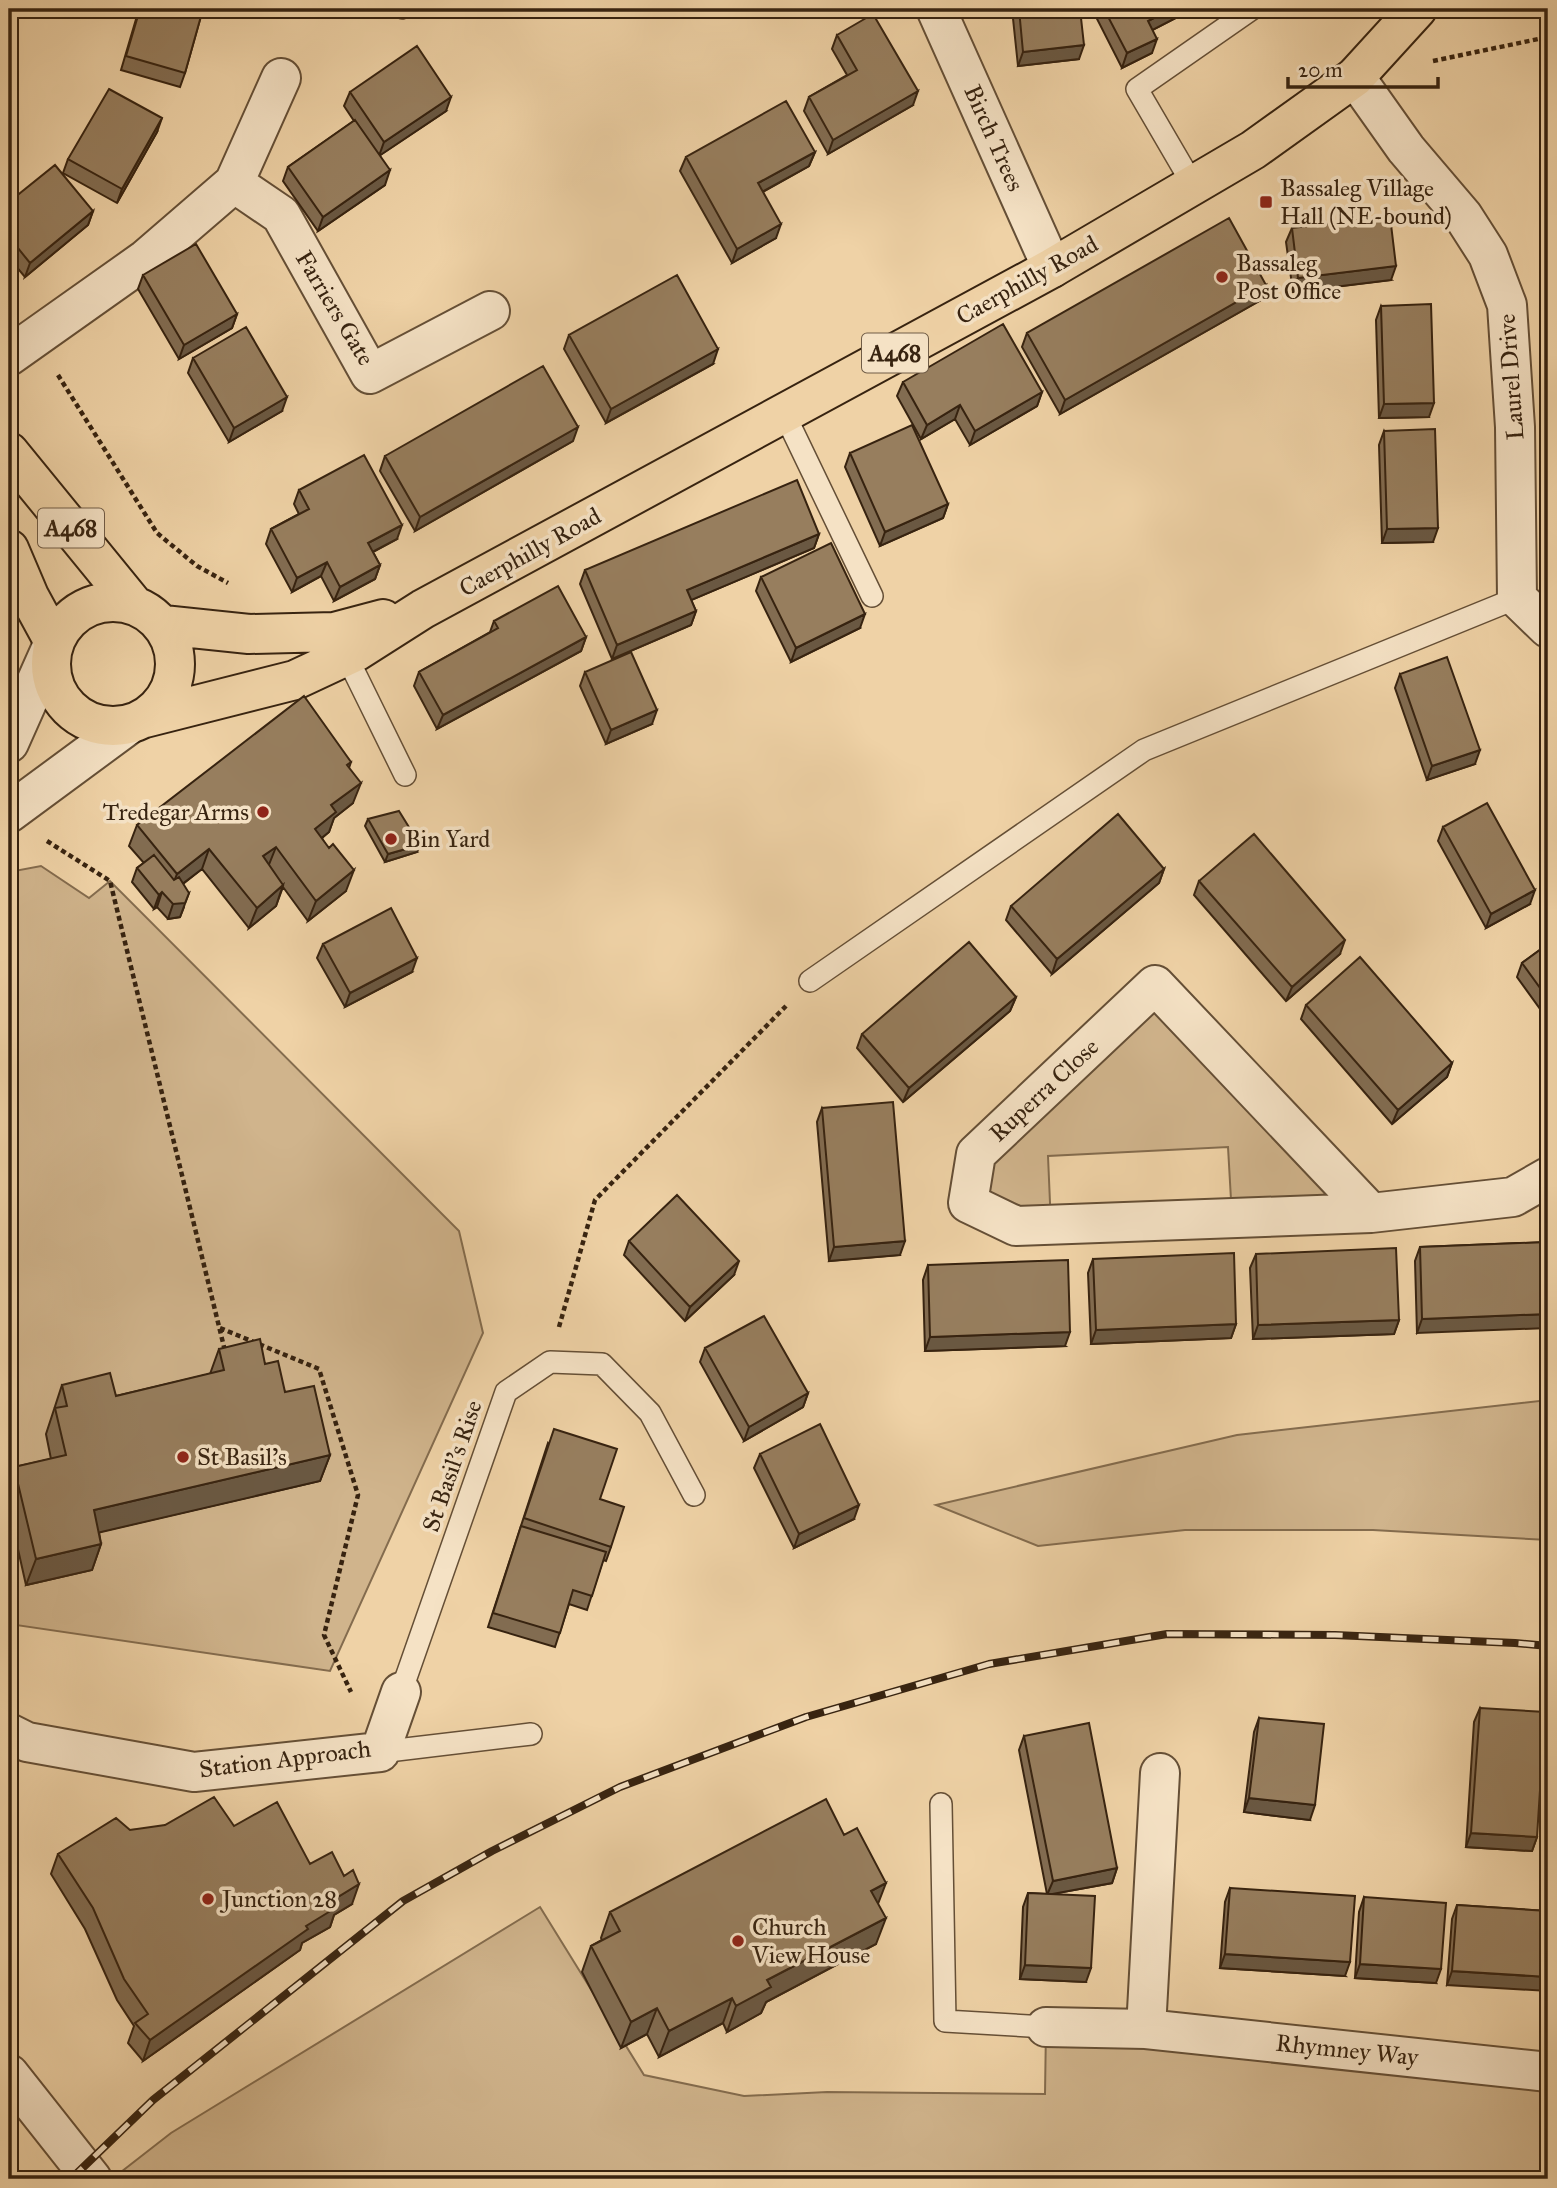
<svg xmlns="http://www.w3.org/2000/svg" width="1557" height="2188" viewBox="0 0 1557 2188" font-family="'IM FELL Great Primer',serif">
	<rect width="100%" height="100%" fill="#efd2a6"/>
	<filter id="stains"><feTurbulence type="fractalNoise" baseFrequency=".00286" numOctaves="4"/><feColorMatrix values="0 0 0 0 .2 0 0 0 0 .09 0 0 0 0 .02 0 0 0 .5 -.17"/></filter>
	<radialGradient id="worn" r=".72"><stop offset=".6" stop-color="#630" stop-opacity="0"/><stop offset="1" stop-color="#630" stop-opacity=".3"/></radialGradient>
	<!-- green -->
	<path fill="#d0b48c" stroke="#846c4e" stroke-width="2" d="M41,866L89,898L110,881L459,1231L483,1333L330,1671L9,1624V872Z
		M1155,985L1371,1213L1232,1217L1228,1147L1048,1156L1051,1226L968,1203L976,1154Z
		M1548,1400V1540L1373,1530H1185L1038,1546L936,1505L1237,1435Z
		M540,1907L644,2075L744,2096L827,2092L1045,2094L1046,2027L1548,2072V2179H112L171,2133Z"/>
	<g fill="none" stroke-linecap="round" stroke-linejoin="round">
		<!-- stream -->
		<path stroke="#80684b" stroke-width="16" d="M402,12L403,9"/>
		<defs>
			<path id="lane" d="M1193,185L1137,89L1252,9
				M784,413L872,596
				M343,649L405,775
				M810,981L1144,750L1517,598
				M401,1692L506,1392L550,1362L602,1364L650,1413L694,1495
				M380,1752L531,1734
				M941,1804L945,2021L1046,2027"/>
			<path id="street" d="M936,9L1052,268
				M1355,77L1406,149L1463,216L1488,255L1507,305L1515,427L1517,598L1548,628
				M234,183L281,215L370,374L490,311
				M9,356L146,259L234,183L281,78
				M9,743L54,642
				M9,813L127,726
				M1371,1213L1155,985L976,1154L968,1203L1016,1226L1371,1213L1513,1197L1548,1177
				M9,1733L27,1742L194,1772L380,1752L401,1692
				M1046,2027L1146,2029L1548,2072
				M1146,2029L1160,1773
				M9,2074L92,2179"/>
			<path id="primary" d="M9,452L133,604
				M9,549L29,596L54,642
				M51 664a62 62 0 1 1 124 0a62 62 0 1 1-124 0Z
				M163,625L249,634L334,632L383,619
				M145,718L295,680L357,651L423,609L1052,268L1253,150L1355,77L1417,9"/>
		</defs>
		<!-- lane casing -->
		<use href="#lane" stroke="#654f36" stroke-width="24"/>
		<!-- street casing -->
		<use href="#street" stroke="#654f36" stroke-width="42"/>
		<!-- primary casing -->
		<use href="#primary" stroke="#372310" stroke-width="42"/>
		<!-- path -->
		<path stroke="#372310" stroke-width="4.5" stroke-dasharray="5 3.5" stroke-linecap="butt" d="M1433,61L1548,37
			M58,375L157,533L197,566L228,583
			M47,841L110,881L225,1351
			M559,1327L595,1200L786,1006
			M220,1328L319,1369L358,1495L324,1635L351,1692"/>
		<!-- lane -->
		<use href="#lane" stroke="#f5e2c5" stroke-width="21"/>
		<!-- street -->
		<use href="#street" stroke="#f5e2c5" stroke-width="38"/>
		<!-- primary -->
		<use href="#primary" stroke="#efd2a6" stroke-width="38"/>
		<defs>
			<path id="rail" d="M71,2179L153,2100L403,1901L492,1851L620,1787L806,1717L989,1664L1167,1634L1335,1635L1515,1643L1548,1646"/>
		</defs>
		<!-- rail casing -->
		<use href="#rail" stroke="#372310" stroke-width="8"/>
		<!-- rail -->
		<use href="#rail" stroke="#f5e2c5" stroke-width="5" stroke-dasharray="16" stroke-linecap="butt"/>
	</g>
	<!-- wall -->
	<path fill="#826c51" stroke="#372310" stroke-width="2" d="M139,9H203L185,73L180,87L121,70Z
		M1012,9H1080L1079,59L1018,66Z
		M1092,9H1193L1152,30V53L1122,68Z
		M837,35L913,105L828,154L804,111L809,97L847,75L832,49Z
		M350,92L446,111L380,155L385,185L318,231L283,181L288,167L354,121L344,106Z
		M157,132L117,203L63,173L68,159Z
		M815,152L809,166L763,192L776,238L732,263L680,171L686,157Z
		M9,202L93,211L88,225L25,277L9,258Z
		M1292,228L1391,280L1293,292L1286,242Z
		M143,275L237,314L232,328L179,359L138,289Z
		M1261,300L1060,414L1022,347L1027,333Z
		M1381,306L1429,417L1379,418L1376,320Z
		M569,335L713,364L606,423L564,349Z
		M193,358L282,411L229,442L188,373Z
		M903,382L1042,392L1037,406L970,445L955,419L921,439L897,396Z
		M1384,431L1433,542L1382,543L1379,445Z
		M573,441L415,531L380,471L385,456Z
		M850,453L948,504L943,518L880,546L845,467Z
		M299,490L397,539L373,552L380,565L375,579L334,601L321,576L292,592L266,544L271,529L299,514L294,504Z
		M819,534L814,548L691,600L696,611L691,625L612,659L580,584L585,570Z
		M761,577L860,628L791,662L756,591Z
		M494,621L586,637L581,651L437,729L414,686L419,672L490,632Z
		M585,672L652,724L606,744L580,686Z
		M1400,674L1475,764L1427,780L1395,688Z
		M351,762L349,768L353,803L334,818L329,832L322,838L346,891L308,921L283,887L276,906L249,928L202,869L183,884L184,907L180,917L168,919L157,907L154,909L132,882L137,868L144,863L129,846L137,825Z
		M368,819L417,852L385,862L365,826Z
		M1443,827L1530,904L1486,928L1438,841Z
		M1164,869L1159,883L1052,974L1006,920L1011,906Z
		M1199,881L1340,954L1286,1001L1194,895Z
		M323,944L412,972L345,1007L317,958Z
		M1548,944V1020L1517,977L1522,963Z
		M1016,997L1010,1011L903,1102L857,1048L862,1034Z
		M1306,1005L1452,1063L1447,1077L1392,1124L1301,1019Z
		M822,1108L900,1255L829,1261L817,1122Z
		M629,1241L734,1275L685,1321L624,1255Z
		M1548,1242L1417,1333L1415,1261L1420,1247Z
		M1256,1254L1399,1320L1394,1334L1253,1339L1250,1268Z
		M1093,1259L1236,1324L1231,1338L1091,1344L1088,1273Z
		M928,1265L1065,1346L925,1351L923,1280Z
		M705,1348L808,1393L803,1407L744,1441L700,1362Z
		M219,1349L265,1364L330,1455L320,1481L99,1532L101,1544L92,1570L26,1585L9,1509V1482L14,1467L51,1459L46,1434L62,1385L116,1396L210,1374Z
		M548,1443L600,1499L611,1547L606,1561L603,1560L587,1610L569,1604L555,1647L488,1627Z
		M760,1454L854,1519L794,1548L754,1468Z
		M1480,1708L1537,1837L1532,1851L1466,1847L1474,1722Z
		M1259,1718L1310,1820L1244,1812L1254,1732Z
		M1024,1736L1117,1868L1112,1883L1052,1894L1086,1982L1020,1979L1023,1907L1028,1893L1047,1894L1019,1750Z
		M234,1826L310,1864L352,1904L334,1915L330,1927L302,1943L300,1950L143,2061L128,2043L134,2026L117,2000L85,1929L51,1874L58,1854L130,1830Z
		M1230,1888L1345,1976L1220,1968L1225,1902Z
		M1364,1897L1436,1983L1355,1978L1359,1912Z
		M878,1904L876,1944L766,2002L761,2013L727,2032L723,2023L659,2057L647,2034L621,2048L582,1972L591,1946L602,1940L601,1938L610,1912Z
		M1457,1905L1548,1911L1447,1985L1452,1919Z"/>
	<!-- shaded-wall -->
	<path fill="#6a5842" stroke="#372310" stroke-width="2" d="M1171,9H1193L1143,35L1148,21Z
		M1157,39L1152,53L1122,68L1127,53Z
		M1084,45L1079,59L1018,66L1023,52Z
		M918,91L913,105L828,154L833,140Z
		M451,97L446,111L379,156L384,142Z
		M162,118L157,132L117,203L122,189Z
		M815,152L809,166L753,197L758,183Z
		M390,170L385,185L318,231L323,217Z
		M93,211L88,225L25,277L30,263Z
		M781,224L776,238L732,263L737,249Z
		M1396,266L1391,280L1293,292L1298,278Z
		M1266,285L1261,300L1060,414L1065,400Z
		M237,314L232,328L179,359L184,345Z
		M718,349L713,364L606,423L611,409Z
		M1042,392L1037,406L970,445L975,431Z
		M287,397L282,411L229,442L234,428Z
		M1434,403L1429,417L1379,418L1384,404Z
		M960,405L955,419L921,439L927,425Z
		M578,427L573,441L415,531L420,517Z
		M948,504L943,518L880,546L885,532Z
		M402,525L397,539L363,557L368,543Z
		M1438,528L1433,542L1382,543L1387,529Z
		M819,534L814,548L682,604L687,590Z
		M327,562L321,576L292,592L297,578Z
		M380,565L375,579L334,601L340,587Z
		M696,611L691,625L612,659L617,645Z
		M865,614L860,628L791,662L796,648Z
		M586,637L581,651L437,729L443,715Z
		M657,710L652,724L606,744L611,730Z
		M1480,750L1475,764L1427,780L1432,766Z
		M361,783L353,803L334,818L329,832L308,849L315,829L331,805Z
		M420,845L417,852L385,862L388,854Z
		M276,847L268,867L263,856Z
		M209,849L202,869L169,894L177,874Z
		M1164,869L1159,883L1052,974L1057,959Z
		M354,870L346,891L308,921L316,901Z
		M283,885L276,906L249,928L257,908Z
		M1535,890L1530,904L1486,928L1491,914Z
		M162,892L157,907L154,909L159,895Z
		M189,893L180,917L168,919L173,904Z
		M1345,940L1340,954L1286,1001L1292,987Z
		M417,958L412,972L345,1007L350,993Z
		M1016,997L1010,1011L903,1102L909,1088Z
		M1452,1063L1447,1077L1392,1124L1398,1110Z
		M905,1241L900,1255L829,1261L834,1247Z
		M739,1261L734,1275L685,1321L690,1307Z
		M1548,1314V1328L1417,1333L1422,1319Z
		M1399,1320L1394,1334L1253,1339L1258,1325Z
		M1236,1324L1231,1338L1091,1344L1096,1330Z
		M1070,1332L1065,1346L925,1351L930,1337Z
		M808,1393L803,1407L744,1441L749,1427Z
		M330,1455L320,1481L84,1536L94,1510Z
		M859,1505L854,1519L794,1548L799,1534Z
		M101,1544L92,1570L26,1585L36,1559Z
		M1249,1798L1315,1805L1310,1820L1244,1812Z
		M1471,1833L1537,1837L1532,1851L1466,1847Z
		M1117,1868L1112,1883L1047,1895L1053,1881Z
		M886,1883L876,1909L871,1891Z
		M359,1884L352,1904L334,1915L330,1927L302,1943L300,1950L143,2061L150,2040L306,1926L333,1900Z
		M886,1918L876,1944L766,2002L761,2013L727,2032L736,2006L767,1980Z
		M1225,1954L1350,1962L1345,1976L1220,1968Z
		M1360,1964L1441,1969L1436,1983L1355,1978Z
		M1025,1965L1091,1968L1086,1982L1020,1979Z
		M1452,1971L1548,1977V1991L1447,1985Z
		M732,1998L723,2023L659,2057L669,2031Z
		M657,2008L647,2034L621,2048L631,2022Z"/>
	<!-- building -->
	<path fill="#977e5e" stroke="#372310" stroke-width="2" d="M140,9H203L185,73L126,56Z
		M1019,9H1080L1084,45L1023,52Z
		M1104,9H1171L1148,21L1157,39L1127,53Z
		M873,14L918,91L833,140L809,97L857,70L837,35Z
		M417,46L451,97L384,142L350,92Z
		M109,89L162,118L122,189L68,159Z
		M786,101L815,152L758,183L781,224L737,249L686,157Z
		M355,120L390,170L323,217L288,167Z
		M55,165L93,211L30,263L9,237V202Z
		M1390,216L1396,266L1298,278L1292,228Z
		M1229,218L1266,285L1065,400L1027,333Z
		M196,244L237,314L184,345L143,275Z
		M677,275L718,349L611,409L569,335Z
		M1431,304L1434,403L1384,404L1381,306Z
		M1003,324L1042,392L975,431L960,405L927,425L903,382Z
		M246,327L287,397L234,428L193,358Z
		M543,366L578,427L420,517L385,456Z
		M912,425L948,504L885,532L850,453Z
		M1435,429L1438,528L1387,529L1384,431Z
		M364,455L402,525L368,543L380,565L340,587L327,562L297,578L271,529L309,509L299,490Z
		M797,480L819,534L687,590L696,611L617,645L585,570Z
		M831,543L865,614L796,648L761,577Z
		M558,586L586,637L443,715L419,672L498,628L494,621Z
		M631,652L657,710L611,730L585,672Z
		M1447,657L1480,750L1432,766L1400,674Z
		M304,696L351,762L347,765L361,783L331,805L336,812L315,829L329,848L333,844L354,870L316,901L276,847L263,856L283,885L257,908L209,849L177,874L137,825Z
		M1487,803L1535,890L1491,914L1443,827Z
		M399,811L420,845L388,854L368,819Z
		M1118,814L1164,869L1057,959L1011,906Z
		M1254,834L1345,940L1292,987L1199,881Z
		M154,855L174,880L179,877L189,893L185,903L173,904L162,892L159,895L137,868Z
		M391,908L417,958L350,993L323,944Z
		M969,942L1016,997L909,1088L862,1034Z
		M1548,944V999L1522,963Z
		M1360,957L1452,1063L1398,1110L1306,1005Z
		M893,1102L905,1241L834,1247L822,1108Z
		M677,1195L739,1261L690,1307L629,1241Z
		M1548,1242V1314L1422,1319L1420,1247Z
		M1396,1248L1399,1320L1258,1325L1256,1254Z
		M1234,1253L1236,1324L1096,1330L1093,1259Z
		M1068,1260L1070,1332L930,1337L928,1265Z
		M764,1316L808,1393L749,1427L705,1348Z
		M260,1339L265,1364L278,1361L285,1392L314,1386L330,1455L94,1510L101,1544L36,1559L14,1467L66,1455L55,1408L67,1406L62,1385L110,1373L116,1396L224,1370L219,1349Z
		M820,1424L859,1505L799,1534L760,1454Z
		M554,1429L617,1449L600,1499L624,1507L611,1547L524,1518Z
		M521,1526L606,1552L592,1596L573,1590L560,1633L493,1613Z
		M1480,1708L1545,1712L1537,1837L1471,1833Z
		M1259,1718L1324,1724L1315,1805L1249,1798Z
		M1089,1723L1117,1868L1053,1881L1024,1736Z
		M214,1797L234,1826L277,1802L310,1864L332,1852L344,1876L353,1870L359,1884L333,1900L337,1907L306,1926L308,1929L150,2040L135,2023L148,2014L124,1979L93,1908L58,1854L116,1818L130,1830L165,1825Z
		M826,1799L844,1835L857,1828L886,1883L871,1891L886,1918L767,1980L771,1987L736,2006L732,1998L669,2031L657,2008L631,2022L591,1946L620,1931L610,1912Z
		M1230,1888L1355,1896L1350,1962L1225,1954Z
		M1028,1893L1095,1896L1091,1968L1025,1965Z
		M1364,1897L1446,1903L1441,1969L1360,1964Z
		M1457,1905L1548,1911V1977L1452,1971Z"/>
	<!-- markers -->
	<g fill="#8f2418" stroke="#f5e2c5" stroke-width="2.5">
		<rect x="1259" y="195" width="14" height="14" rx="3.5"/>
		<circle cx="1222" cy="277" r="7"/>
		<circle cx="263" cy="812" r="7"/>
		<circle cx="391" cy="839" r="7"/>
		<circle cx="183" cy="1457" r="7"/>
		<circle cx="208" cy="1899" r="7"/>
		<circle cx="738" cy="1941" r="7"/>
	</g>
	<g text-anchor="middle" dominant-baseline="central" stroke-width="7" stroke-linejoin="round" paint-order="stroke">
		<!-- shield labels -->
		<g fill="#f5e2c5" stroke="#705c46" stroke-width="2">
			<rect x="862" y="333.5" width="66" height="39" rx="5"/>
			<rect x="38" y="508.5" width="66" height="39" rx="5"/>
		</g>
		<g font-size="23" font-weight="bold" fill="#372310">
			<text x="895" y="353">A468</text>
			<text x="71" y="528">A468</text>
		</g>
		<!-- street labels -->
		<g font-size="24" fill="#372310" stroke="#f5e2c5">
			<text transform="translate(994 138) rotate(66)">Birch Trees</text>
			<text transform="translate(1027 280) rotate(-29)">Caerphilly Road</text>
			<text transform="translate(335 308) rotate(59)">Farriers Gate</text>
			<text transform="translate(1511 377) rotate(-94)">Laurel Drive</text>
			<text transform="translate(530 552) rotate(-29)">Caerphilly Road</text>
			<text transform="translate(1044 1090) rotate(-43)">Ruperra Close</text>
			<text transform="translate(452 1466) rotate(-71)">St Basil's Rise</text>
			<text transform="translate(285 1759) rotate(-7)">Station Approach</text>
			<text transform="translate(1347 2050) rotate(6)">Rhymney Way</text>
		</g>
		<!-- poi labels -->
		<g font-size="24" fill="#372310" stroke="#f5e2c5" text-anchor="start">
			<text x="1280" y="188">Bassaleg Village<tspan x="1280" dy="28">Hall (NE-bound)</tspan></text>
			<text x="1236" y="263">Bassaleg<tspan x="1236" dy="28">Post Office</tspan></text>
			<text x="249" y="812" text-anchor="end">Tredegar Arms</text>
			<text x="405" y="839">Bin Yard</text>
			<text x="197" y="1457">St Basil's</text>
			<text x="222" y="1899">Junction 28</text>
			<text x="752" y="1927">Church<tspan x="752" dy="28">View House</tspan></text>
		</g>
	</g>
	<!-- margin -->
	<rect width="1557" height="2188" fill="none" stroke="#efd2a6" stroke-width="35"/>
	<rect x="10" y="10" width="1536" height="2167" fill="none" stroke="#372310" stroke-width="3.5"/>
	<rect x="18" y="18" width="1522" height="2153" fill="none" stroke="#372310" stroke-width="2"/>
	<!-- scale -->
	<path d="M1288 77v10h150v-10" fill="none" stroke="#372310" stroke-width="3.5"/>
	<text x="1298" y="77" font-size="21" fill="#372310" stroke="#f5e2c5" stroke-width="5" paint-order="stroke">20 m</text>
	<rect width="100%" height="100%" filter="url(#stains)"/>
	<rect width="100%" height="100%" fill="url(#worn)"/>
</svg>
